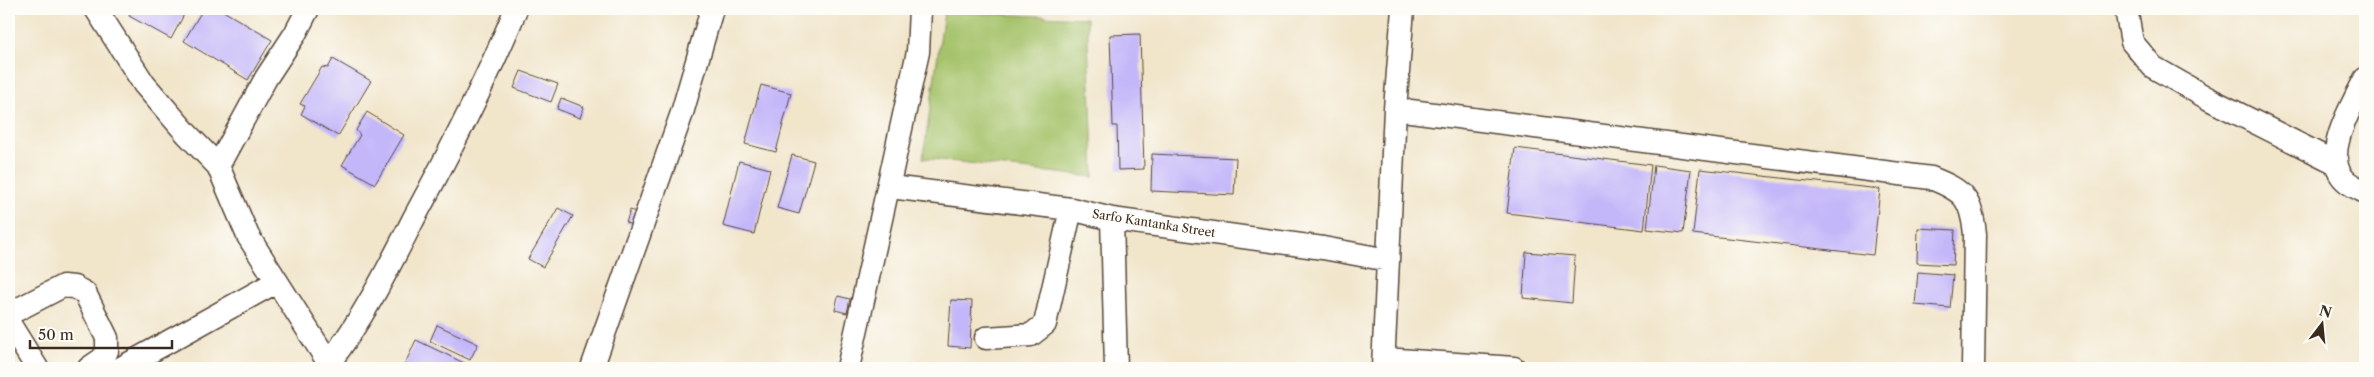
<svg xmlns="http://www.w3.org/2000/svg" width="2374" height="377" viewBox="0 0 2374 377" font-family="'Libre Caslon Text',serif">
	<rect width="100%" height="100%" fill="#fdfcf7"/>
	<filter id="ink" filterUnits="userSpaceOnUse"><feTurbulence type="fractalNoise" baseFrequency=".02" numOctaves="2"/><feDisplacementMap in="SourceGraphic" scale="10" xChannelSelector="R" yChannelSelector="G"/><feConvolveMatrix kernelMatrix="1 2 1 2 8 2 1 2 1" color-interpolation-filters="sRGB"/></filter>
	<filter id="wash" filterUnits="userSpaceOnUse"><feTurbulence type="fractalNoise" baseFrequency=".0096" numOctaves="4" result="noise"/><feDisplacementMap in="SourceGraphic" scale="20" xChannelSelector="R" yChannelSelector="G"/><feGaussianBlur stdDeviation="1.12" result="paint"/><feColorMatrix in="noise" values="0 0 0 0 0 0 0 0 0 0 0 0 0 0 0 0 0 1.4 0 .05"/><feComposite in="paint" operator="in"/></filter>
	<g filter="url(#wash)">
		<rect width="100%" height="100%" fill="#f1e5ca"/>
		<!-- grass -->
		<path fill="#a5c36a" stroke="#707644" d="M944,12L1087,18L1094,177L923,158Z"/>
		<g id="blocks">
			<!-- building -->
			<path fill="#c4b7f9" d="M133,9H187L171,39L129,16Z
				M203,9H220L272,40L248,80L184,41Z
				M1140,34L1144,169L1118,170L1117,126H1113L1110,35Z
				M333,59L371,81L338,136L301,114L305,106L300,104L322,67L328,68Z
				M521,71L558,84L551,102L514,88Z
				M761,85L791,93L776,152L745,144Z
				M561,98L584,107L580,118L557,109Z
				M367,112L404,135L375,184L342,165L360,135L356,130Z
				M1515,148L1651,165L1644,230L1507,213Z
				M1152,154L1236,158L1234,195L1151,191Z
				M792,155L814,161L799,214L777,208Z
				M739,161L770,169L754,234L723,226Z
				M1654,165L1691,170L1683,233L1647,229Z
				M1700,169L1880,189L1873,255L1693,234Z
				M558,208L573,216L543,267L528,259Z
				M630,210L642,214L637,226L626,223Z
				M1918,228L1955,230L1953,265L1917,263Z
				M1526,252L1575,256L1572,303L1523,298Z
				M1918,272L1953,275L1950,308L1915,305Z
				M838,296L850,299L847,313L835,310Z
				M951,300L972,301L970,348L948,346Z
				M437,325L478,344L470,360L430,341Z
				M416,340L466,364L464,368H403Z"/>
		</g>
	</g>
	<g filter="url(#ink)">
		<use href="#blocks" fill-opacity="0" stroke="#564638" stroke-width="1"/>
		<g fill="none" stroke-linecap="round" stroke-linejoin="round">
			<defs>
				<path id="minor" d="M96,9L144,84L187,134L218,166
					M308,9L295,34L266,78L218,166L248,236L332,368
					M2126,9L2132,42L2153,67L2209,99L2336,163
					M2365,79C2353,104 2320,156 2345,180C2350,185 2359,189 2365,192
					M1395,109L1931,178C1964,191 1971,198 1975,234L1973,368
					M890,187L1071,209L1112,219L1323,248L1388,260
					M1112,219L1116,368
					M9,314L63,286L74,287L85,293L107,338V351L102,359L89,368
					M9,323L37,368
					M986,338L1031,335L1045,324L1071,209
					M1384,359L1514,368
					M329,363C363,319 389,267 414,218C451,150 487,80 516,9
					M121,368L276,282
					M592,368L682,113L712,9
					M848,368L918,52L920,9
					M1383,368L1395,109L1403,9"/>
			</defs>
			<!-- minor casing -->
			<use href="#minor" stroke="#564638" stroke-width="25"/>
			<!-- minor -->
			<use href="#minor" stroke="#fff" stroke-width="22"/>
		</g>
	</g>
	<g text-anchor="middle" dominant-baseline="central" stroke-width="4" stroke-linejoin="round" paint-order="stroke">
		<!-- street labels -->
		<g font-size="12" fill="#3b2a1e" stroke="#fdfcf7">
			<text transform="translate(1154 223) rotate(9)">Sarfo Kantanka Street</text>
		</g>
	</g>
	<!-- margin -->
	<rect width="2374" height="377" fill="none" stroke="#fdfcf7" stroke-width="30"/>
	<!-- north arrow -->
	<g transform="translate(2322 324) rotate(16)" stroke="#fdfcf7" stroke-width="4" paint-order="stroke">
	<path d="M0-4L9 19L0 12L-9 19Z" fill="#3b2a1e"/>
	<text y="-8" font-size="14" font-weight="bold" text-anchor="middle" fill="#3b2a1e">N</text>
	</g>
	<!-- scale -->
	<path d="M30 340v8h142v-8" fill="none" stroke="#3b2a1e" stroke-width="2.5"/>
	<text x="38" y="340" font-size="15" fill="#3b2a1e" stroke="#fdfcf7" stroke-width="4" paint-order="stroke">50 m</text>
</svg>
